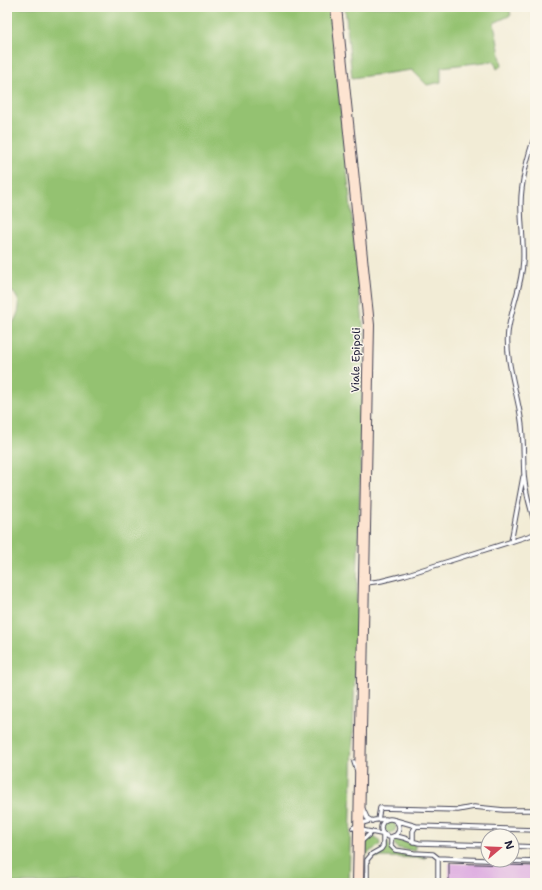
<svg xmlns="http://www.w3.org/2000/svg" width="542" height="890" viewBox="0 0 542 890" font-family="'Shantell Sans',sans-serif">
	<rect width="100%" height="100%" fill="#fbf7ec"/>
	<filter id="ink" filterUnits="userSpaceOnUse"><feTurbulence type="fractalNoise" baseFrequency=".025" numOctaves="2"/><feDisplacementMap in="SourceGraphic" scale="8" xChannelSelector="R" yChannelSelector="G"/><feConvolveMatrix kernelMatrix="1 2 1 2 8 2 1 2 1" color-interpolation-filters="sRGB"/></filter>
	<filter id="wash" filterUnits="userSpaceOnUse"><feTurbulence type="fractalNoise" baseFrequency=".012" numOctaves="4" result="noise"/><feDisplacementMap in="SourceGraphic" scale="16" xChannelSelector="R" yChannelSelector="G"/><feGaussianBlur stdDeviation="0.9" result="paint"/><feColorMatrix in="noise" values="0 0 0 0 0 0 0 0 0 0 0 0 0 0 0 0 0 1.4 0 .05"/><feComposite in="paint" operator="in"/></filter>
	<g filter="url(#wash)">
		<rect width="100%" height="100%" fill="#f2ecd6"/>
		<!-- green -->
		<path fill="#94c271" stroke="#5b7256" d="M7,7H330L363,324L364,339L349,883H7V332C12,325 20,313 19,304C19,300 16,296 13,292L7,294Z
			M345,7H509L511,15L494,23L502,65L497,69L494,61L441,67V82L427,85L412,70L352,78Z
			M384 827a6 6 0 1 1 12 0a6 6 0 1 1-12 0Z
			M373,837L378,839L380,843L379,846L369,852L366,856C366,848 364,840 373,837Z
			M396,840H402L415,845V851L397,848L393,842Z
			M386,841H388C389,858 412,855 425,856V858L373,857C381,853 385,851 386,841Z"/>
		<g id="blocks">
			<!-- building -->
			<path fill="#dca8e0" d="M449,863L535,866V883H449Z"/>
		</g>
	</g>
	<g filter="url(#ink)">
		<use href="#blocks" fill-opacity="0" stroke="#414052" stroke-width="1"/>
		<g fill="none" stroke-linecap="round" stroke-linejoin="round">
			<defs>
				<path id="service" d="M535,136C528,154 520,186 521,207C521,225 524,243 523,261C522,286 511,308 508,332C505,359 517,392 521,419C524,437 523,455 524,474C525,491 530,507 535,524
					M511,542L523,477
					M366,583L381,581L405,575L535,534
					M354,762L357,771
					M363,809L367,818L372,821
					M381 828a9 9 0 1 1 18 0a9 9 0 1 1-18 0Z
					M378,820L380,808L458,810L474,807L504,810H535
					M395,820L416,826L535,830
					M353,828C362,821 375,820 386,819
					M361,830L386,835
					M362,841L372,832
					M413,842V831L416,826
					M512,846L535,847
					M438,858L535,862
					M533,862L534,830
					M367,883V860L372,854L381,849L383,846V833
					M438,883V858L433,854L414,853L395,850L391,846V838L393,836C403,836 410,841 419,843L488,845"/>
				<path id="secondary" d="M336,7L369,325L358,883"/>
			</defs>
			<!-- service casing -->
			<use href="#service" stroke="#414052" stroke-width="5.5"/>
			<!-- secondary casing -->
			<use href="#secondary" stroke="#414052" stroke-width="12"/>
			<!-- service -->
			<use href="#service" stroke="#fff" stroke-width="3.5"/>
			<!-- secondary -->
			<use href="#secondary" stroke="#fde4d1" stroke-width="10"/>
		</g>
	</g>
	<g text-anchor="middle" dominant-baseline="central" stroke-width="3" stroke-linejoin="round" paint-order="stroke">
		<!-- street labels -->
		<g font-size="11" fill="#22223b" stroke="#fbf7ec">
			<text transform="translate(356 360) rotate(-89)">Viale Epipoli</text>
		</g>
	</g>
	<!-- margin -->
	<rect width="542" height="890" fill="none" stroke="#fbf7ec" stroke-width="24"/>
	<!-- north arrow -->
	<g transform="translate(500 848) rotate(71)"><circle r="19" fill="#fbf7ec" stroke="#a4a2a5"/>
	<path d="M0-3L7 15L0 10L-7 15Z" fill="#d1495b"/>
	<text y="-6" font-size="11" font-weight="bold" text-anchor="middle" fill="#22223b">N</text>
	</g>
</svg>
